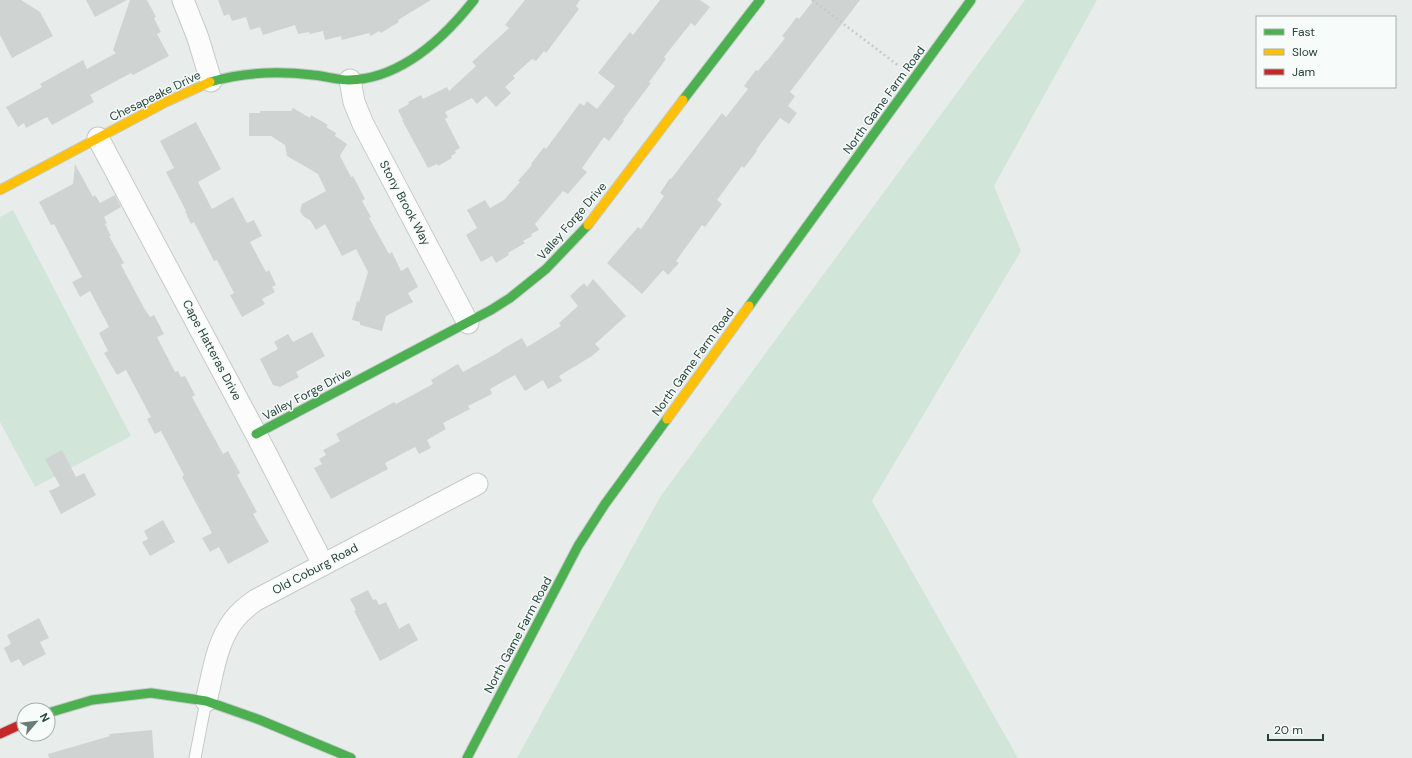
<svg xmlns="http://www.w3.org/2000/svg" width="1412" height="758" viewBox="0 0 1412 758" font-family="'DM Sans',sans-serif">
	<rect width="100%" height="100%" fill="#e8edeb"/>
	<!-- green -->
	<path fill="#d1e6d8" d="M1025,0H1097L994,186L1021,251L872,501L1018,758H517L660,497Z
		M13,210L131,436L35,487L0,422V217Z"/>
	<!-- building -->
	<path fill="#cfd4d2" d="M0,0H21L40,12L53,36L12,58L0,35Z
		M86,0H127L95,17Z
		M130,0H147L156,17L154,18L161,32L157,34L169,56L133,75L131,73L90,95L94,102L52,125L47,117L26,128L24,123L18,127L6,107L42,87L40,84L83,60L87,69L116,53L113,50Z
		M218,0H431L398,20L399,22L381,33L379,31L371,36L369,33L342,40L341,36L325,40L323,31L310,34L309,32L298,34L295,25L263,35L260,27L250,30L246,17L232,21L229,14L224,16Z
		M525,0H580L576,6L579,9L546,53L544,51L536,61L532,59L513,76L515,78L505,87L511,93L496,107L486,96L477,104L472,98L445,112L448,117L445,119L460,148L455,151L456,153L451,156L452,158L438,166L437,164L428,168L402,120H403L398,110L409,104L408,102L421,95L423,99L447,87L449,91L476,66L472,62L509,28L505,25Z
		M660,0H700L710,7L695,26L691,23L664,57L666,59L649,82L651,83L623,120L624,121L609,141L604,137L582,168L587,172L568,194L563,191L535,224L539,230L531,234L532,236L523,241L525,243L508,253L509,255L496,263L492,256L481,262L466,235L477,228L467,210L485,200L490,208L504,200L520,182L518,181L532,165L531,164L544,147L546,149L580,103L584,106L587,101L597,109L615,86L598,73L630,32L633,35Z
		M814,0H860L790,92L795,96L788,106L797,113L789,124L780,118L756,150L757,151L744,168L742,166L717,200L722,204L705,227L702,225L676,261L679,263L668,275L663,270L642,294L607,263L638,227L641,229L664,196L660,193L670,178L671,179L722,113L726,117L748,89L744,86L756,70L758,71L766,61H767L785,38L782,36L797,17L799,19Z
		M293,108L310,118L311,115L328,125L326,127L336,133L335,136L347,144L340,156L351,177L353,176L365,199L362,201L371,217L369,218L389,254L392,252L401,271L408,267L418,287L408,293L413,302L386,316L382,331L360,325V322L352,320L357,301L359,302L368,272L356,249L342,256L325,224L316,230L310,220L304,217L300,211L302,204L326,191L318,174L287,156L285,145L271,136H249V113H260V111H291Z
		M196,122L221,169L198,182L212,209L233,197L247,223L254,220L262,236L250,242L266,272L269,270L276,285L272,287L275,292L262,299L265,304L242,317L230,295L234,293L217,260L214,261L194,222L191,224L185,211H186L166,172L174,168L160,141Z
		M75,164L93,197L95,195L100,203L115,195L121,207L104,217L107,223L105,224L111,236H109L124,263L121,265L144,308L150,317L154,315L164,334L157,337L175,372L178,371L181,377L185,376L195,395L192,397L223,454L228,451L240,473L237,475L257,512L253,514L269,542L228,564L219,547L210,552L202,538L212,533L182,477L184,475L161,431L155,434L147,419L151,417L126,370L117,375L104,353L108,351L99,333L109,327L90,291L80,297L72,282L82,277L54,224L51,225L39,202L73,184Z
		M593,279L626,316L595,344L600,349L592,356L559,376L562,381L548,389L543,380L525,391L515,375L490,389L492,394L468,406L470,409L443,423L446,429L427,440L431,448L419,454L415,447L385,463L388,469L331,499L314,468L322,464L319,459L326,455L323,450L340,441L336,434L394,402L396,404L433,384L431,380L458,364L463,372L501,351V350L522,338L527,347L561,326L559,323L578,306L570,296L584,283L587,287Z
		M312,332L325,356L296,372L299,377L280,387L273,385L260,359L278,349L274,342L288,334L293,342Z
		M62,450L76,477L84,473L96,495L61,514L49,491L60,486L45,459Z
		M163,520L175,542L150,556L142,542L148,539L144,531Z
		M368,590L373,600L376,599L379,605L386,602L399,629L409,623L418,640L380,661L354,611L356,610L350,599Z
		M39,618L49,638L40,642L46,654L23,666L19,659L11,663L4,648L11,644L7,635Z
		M152,730L154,758H49L48,754L110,736L109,734Z"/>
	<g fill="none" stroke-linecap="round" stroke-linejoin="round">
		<defs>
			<path id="lane" d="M195,758L206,701"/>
			<path id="street" d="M183,0L198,38L211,81
				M350,80L354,102L363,124L468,323
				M98,138L256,434L323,564
				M206,701C213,674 216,644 233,621C239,613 247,606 256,600L477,484"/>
			<path id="fast" d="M210,82C244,72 279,71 313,75C325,76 337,80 349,80C402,79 444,38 474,0
				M683,100L760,0
				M749,306L971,0
				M256,434L491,310L510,298L546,269L588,225
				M48,713L92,700L151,693L206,701L260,720L351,758
				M467,758L578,546L605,504L667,419"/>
			<path id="slow" d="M0,190L166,102L210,82
				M588,225L683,100
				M667,419L749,306"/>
			<path id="jam" d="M0,734L24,723"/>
		</defs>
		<!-- lane casing -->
		<use href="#lane" stroke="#c5cac8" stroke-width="13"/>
		<!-- street casing -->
		<use href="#street" stroke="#c5cac8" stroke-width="23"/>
		<!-- fast casing -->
		<use href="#fast" stroke="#c3cbc8" stroke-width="11"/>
		<!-- slow casing -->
		<use href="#slow" stroke="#c3cbc8" stroke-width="11"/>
		<!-- jam casing -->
		<use href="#jam" stroke="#c3cbc8" stroke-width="11"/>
		<!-- path -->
		<path stroke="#c3ccca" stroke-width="2.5" stroke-dasharray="2 3" stroke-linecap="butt" d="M812,0L899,66"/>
		<!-- lane -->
		<use href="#lane" stroke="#fcfcfc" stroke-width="11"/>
		<!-- street -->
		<use href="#street" stroke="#fcfcfc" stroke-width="21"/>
		<!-- fast -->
		<use href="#fast" stroke="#4caf50" stroke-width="9"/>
		<!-- slow -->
		<use href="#slow" stroke="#ffc107" stroke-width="9"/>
		<!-- jam -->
		<use href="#jam" stroke="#c62828" stroke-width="9"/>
	</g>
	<g text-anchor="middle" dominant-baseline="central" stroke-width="3" stroke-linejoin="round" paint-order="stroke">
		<!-- street labels -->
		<g font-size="12" fill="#24423a" stroke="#f7fbf9">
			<text transform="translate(155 96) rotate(-26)">Chesapeake Drive</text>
			<text transform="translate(884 100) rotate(-54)">North Game Farm Road</text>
			<text transform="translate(405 203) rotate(62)">Stony Brook Way</text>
			<text transform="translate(572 221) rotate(-49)">Valley Forge Drive</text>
			<text transform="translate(212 350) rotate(62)">Cape Hatteras Drive</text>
			<text transform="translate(693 362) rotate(-54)">North Game Farm Road</text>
			<text transform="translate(307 394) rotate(-28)">Valley Forge Drive</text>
			<text transform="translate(315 569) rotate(-28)">Old Coburg Road</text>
			<text transform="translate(518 635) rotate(-62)">North Game Farm Road</text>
		</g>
	</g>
	<!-- legend -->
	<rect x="1256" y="16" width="140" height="72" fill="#f7fbf9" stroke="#a3b1ad"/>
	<rect x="1264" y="29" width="20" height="6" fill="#4caf50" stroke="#a3b1ad"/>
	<text x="1292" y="36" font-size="12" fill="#24423a">Fast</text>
	<rect x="1264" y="49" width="20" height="6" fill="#ffc107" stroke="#a3b1ad"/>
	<text x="1292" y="56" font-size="12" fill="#24423a">Slow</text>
	<rect x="1264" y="69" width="20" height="6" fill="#c62828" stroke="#a3b1ad"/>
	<text x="1292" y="76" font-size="12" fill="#24423a">Jam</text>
	<!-- north arrow -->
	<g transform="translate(36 722) rotate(62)"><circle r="19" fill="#f7fbf9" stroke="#a3b1ad"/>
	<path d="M0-3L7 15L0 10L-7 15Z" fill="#697e78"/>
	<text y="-6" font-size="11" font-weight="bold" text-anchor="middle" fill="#24423a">N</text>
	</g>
	<!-- scale -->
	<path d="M1268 734v6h55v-6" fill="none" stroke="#24423a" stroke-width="2"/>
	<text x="1274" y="734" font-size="12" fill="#24423a" stroke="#f7fbf9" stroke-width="3" paint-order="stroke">20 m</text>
</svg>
